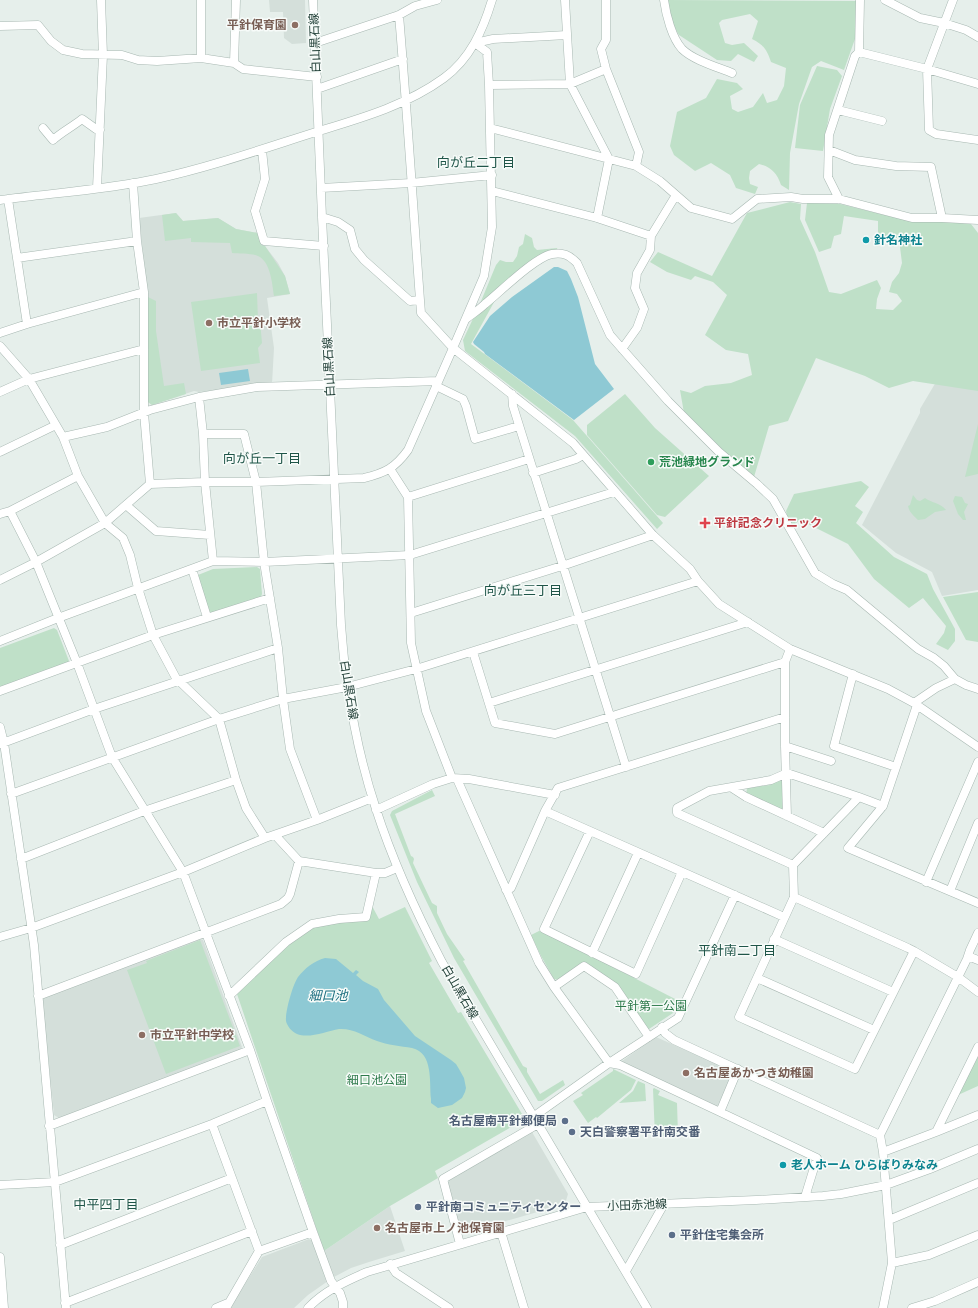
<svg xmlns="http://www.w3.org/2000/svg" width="978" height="1308" viewBox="0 0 978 1308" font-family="'Nunito Sans','Noto Sans JP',sans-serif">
	<rect width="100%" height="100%" fill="#e6efeb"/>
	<!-- built -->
	<path fill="#d4dfda" d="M269,0H305L306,43L292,44L284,38L283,12H270Z
		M176,213L183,221L218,218L236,229L258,233L261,245L265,246L278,263L285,276L290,294L267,298L274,348L272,384L199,392L194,391L152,405L148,402V297L139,218Z
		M978,346V590L942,596L932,572L896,553L862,525L920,413V409L936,382Z
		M199,938L203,940L242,1047L240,1050L59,1118L54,1115L42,997Z
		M656,1037L730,1070L732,1075L717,1107L622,1064V1061Z
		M532,1132L568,1194L565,1204L461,1234L447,1184L448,1181Z
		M390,1206L405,1251L369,1262L351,1268L334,1277L324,1251Z
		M309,1239L313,1241L328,1281L308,1295L294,1308H230L262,1257Z"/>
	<!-- green -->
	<path fill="#bfe0c8" d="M667,0L858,1L856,36L844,70L821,61L812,67L799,104L790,153L789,190L781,185C777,173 771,167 759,164L750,171L749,178L750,184L758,187L755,194L736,188L730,175L711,163L695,171L674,155L670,146L677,112L706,98L717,79L737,83L743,89L730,96L732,109L738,112L753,107L763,93L767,103L777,100L784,86L786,68L771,62C767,50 764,45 752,39L758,21L750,14L722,20L719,23L725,43L732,45L744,43L758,56L754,62L738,54L731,61L717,60L679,35L668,16Z
		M817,66L837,70L842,76L830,109L823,151L795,148L800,105Z
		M790,202L801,204L800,219L815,252L829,292L841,294L877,280L881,288L877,299L876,309L893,310L902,301L897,294L889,292L892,282L899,273L902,263L899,239L878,235V221L844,216L841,234L834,236L831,248L819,252L805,220L807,203L840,204L909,221L954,222L971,224L978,233V391L913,381L889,388L865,376L816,358L788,421L769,426L754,477L719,448L684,413L680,390L691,393L705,386L731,383L752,375L748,354L726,350L705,335L727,295L713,282L695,276L691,280L667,272L650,262L658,252L712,276L747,213Z
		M176,213L183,221L218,218L236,229L258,233L261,245L265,246L285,276L290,294L274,296C272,284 271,262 258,256C251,253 239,254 232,253L230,243L191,242V238L165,241L162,215Z
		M525,234L532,238L534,247L537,250L557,248L558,251L504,284L471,344L573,420L663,523L657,529L575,436L465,351L463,340L479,306L496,265L500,260L506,262H513L517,256L519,247L523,244Z
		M257,293L258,321H260L262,343L258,348L260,363L201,371L191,302Z
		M148,297L156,301V331L164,386L184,383L186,394L152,405L148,402Z
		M625,394L655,428L709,476L665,517L657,515L587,435V425Z
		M978,424V474L965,477Z
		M861,481L869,487L855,506L863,512L856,523L894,557L927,574L933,589L955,629V641L948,650L936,644L944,633L946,626L923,598L909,608L874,579L848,544L800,520L790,528L786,511L794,494Z
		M913,495L917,500L920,501L925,498C932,503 941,503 946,510L935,512L925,519L918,520C914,516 909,512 908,506L910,505Z
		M955,496L962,497L965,503L968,504L964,512L966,520H963L958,514L953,501Z
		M257,567L260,569L262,594L261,597L211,613L207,611L198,575L213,569Z
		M978,592V642L966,640L943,597Z
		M54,628L57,630L69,661L68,664L0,690V648Z
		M780,780L785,783V807L780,810L746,795L747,788L770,785Z
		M432,790L435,796L395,814L411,856L413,857L414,859L413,863L432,903L437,906V913L447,934L465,960L463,961L523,1066L527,1068V1072L540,1094L563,1080L565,1085L542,1101H538L454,958L417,882L390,815L392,811Z
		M372,906L379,919L405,907L432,961L429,963L458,1013L461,1012L525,1119L435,1171L438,1178L390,1206L324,1251L237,994L284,948L313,928L337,915L370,914Z
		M541,930L679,1001L673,1013L649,1029H645L615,985L584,963L559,980L554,979L541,956L531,935Z
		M200,940L240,1046L166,1074L127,970L147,963L146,961Z
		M978,1054V1086L958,1095Z
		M613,1069L636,1080L631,1090L597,1118L596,1117L588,1123L573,1101L583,1095L581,1093L613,1071Z
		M638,1081L645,1084L646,1101L619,1103L633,1091Z
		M654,1088L660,1091L658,1095L677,1103L678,1135L655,1137L653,1089Z"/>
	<!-- water -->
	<path fill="#8ec9d4" d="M554,267H558L567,271L571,279L578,297L595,364L614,389L574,420L485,354L484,352L474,344L473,342L490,316L512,297Z
		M248,369L250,381L221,385L219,373Z
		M325,958L336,959L353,973L356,970L359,972L356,975L363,981L378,989L384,1000L415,1036L451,1060L456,1064L459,1069L464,1078L466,1088L465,1092L462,1098L452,1105L438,1108L431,1103V1099C429,1083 434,1053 412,1048C401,1046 387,1045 377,1041C364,1036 353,1028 339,1029C327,1031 309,1039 297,1034C292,1032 287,1026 286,1021C285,1012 293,984 298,977C305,968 314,961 325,958Z"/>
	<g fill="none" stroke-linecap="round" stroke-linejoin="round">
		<defs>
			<path id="minor" d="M201,0V58L234,63L243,69L317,77
				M313,0L322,217L341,625C343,646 344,667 348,688C354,729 363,770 376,809C393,862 416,912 442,962L647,1308
				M565,0L570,84L606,69L639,152L636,166
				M664,0C666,15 672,38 682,49C693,60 717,67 732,73
				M885,0L920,18L944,23L966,30L978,37
				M953,0L927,69L929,130L936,134L978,140
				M399,15C407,110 413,205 420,300
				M0,26L38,25L51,41L63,50L82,54L122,55L138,60L157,61L201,58
				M315,43L399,15L415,6L437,0
				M475,43L493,39L567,35
				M859,52L927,69L978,84
				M234,63L236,0
				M606,69L601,49L606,40V0
				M489,85L570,84L609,159L597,218
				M317,89L403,59
				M838,110L882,121
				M43,128L53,140C62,132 72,127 82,119L96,129L100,130
				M490,128L636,166L660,181L691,208L732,219L757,199L791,197L803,199H839L912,218H942L978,220
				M262,150L265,179L255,211L264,241L324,246
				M829,150L855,160L896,166L931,167L942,218
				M133,183L137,241L144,292V413L150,484
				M97,188L103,55L101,0
				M321,188L411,183L492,175
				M492,191L597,218L651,236
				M8,199L27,324
				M839,199L828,177L829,135L855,56L859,52L860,0
				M0,200C52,193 105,190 156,179C211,167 265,148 319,131C362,118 407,105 444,78C470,59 483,30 492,0
				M322,217L338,222L350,230L355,249L364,260L410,301L420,300L421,313L453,348L573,443L653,535L690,569L698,581L719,604L790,649L888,689L914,703L978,747
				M17,258L137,241
				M466,319C472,314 479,310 485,304C499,293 535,257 552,254C563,252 569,255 577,263L610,335L668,401L719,452L757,484L773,499L815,573L833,584L847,590L918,649L934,658L944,666L955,679
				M0,333L27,324L144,292
				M0,346L29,379L63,437L78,476L105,523L123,538L130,555L138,588L153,635L176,678L219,719L236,780L246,808L265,838
				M622,349L637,328L644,309L635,288L637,273L650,250L651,236L676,195
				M436,386L463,399L466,406L475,439L519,426
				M0,392L29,379L144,349
				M512,394L513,406L626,767
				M199,397L203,434L205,482L213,561
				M203,434H244L256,482L264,562L278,648L283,699L290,749L317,820
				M63,437L107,427L150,410L199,397L257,387L438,381
				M0,452L56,425
				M390,469L408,497L411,643L426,711L452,778
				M533,473L576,459L583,455
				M408,497L529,459
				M126,505L156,531L210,535
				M10,511L36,562L77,663L112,757L183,872L250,1050L267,1101L313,1232L331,1281L340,1293L343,1302V1308
				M0,514L10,511L78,476
				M192,569L207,617
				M0,580L36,562L105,523L150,484L205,482H256L364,478C385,473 395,468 408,450L453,348L484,276L492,227L489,85L487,52L475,43
				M411,613L562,566L653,535
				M0,641L58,618L213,561L264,562L410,555L614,492
				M473,652L495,723L555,734L785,662
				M853,674L834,746L896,767
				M0,691L153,635L270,598
				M489,703L748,622
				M914,703L936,688L955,679L966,685L978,689
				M0,727L4,743L34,945L66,1308
				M0,744L94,709L278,648
				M785,746L831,761
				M457,779L539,963L554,987L609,1063L620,1065L720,1112
				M732,788L746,797L824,833
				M11,794L219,719L283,699L347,687L416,669L698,581
				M883,806L848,848L978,903
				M376,810L433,784L452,778L469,779L555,795
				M545,811L784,917
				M787,816L785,746V662L790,649
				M590,831L544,929L636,974L682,872
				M275,835L299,861L376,873H385L397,868
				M21,859L144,811L236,780
				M793,865L677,813V808L709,791L771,780L787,773L859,797
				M926,882L978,762
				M506,890L511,888L545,811L558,788L785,717
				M950,891L978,823
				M794,897L793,865L859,797L883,806L917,705
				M0,937L31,928L183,872L265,838L317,820L372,798
				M774,939L893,992
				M914,951L855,1069L739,1017L794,897L908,948L914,951L958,977L978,992
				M592,953L638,853
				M968,956L978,960
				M757,978L874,1030
				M554,987L584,966L615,987L649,1037
				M38,996L281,904L288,898L290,894L299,861
				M229,996L286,942L312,924L339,919L366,917L376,873
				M662,1027L665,1033L674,1040L880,1135L883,1152L892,1263L883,1308
				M738,1069L720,1112L817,1158L805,1197
				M533,1117L609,1063L678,1018L735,895
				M212,1124L259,1251L226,1308
				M49,1126L250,1050
				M936,1132L978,1115
				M880,1135L967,959L970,950L978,933
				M883,1152L936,1132L978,1047
				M0,1185L55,1182L212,1124L267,1101
				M889,1220L978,1183
				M501,1232L524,1308
				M460,1244L443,1179L538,1124
				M60,1245L232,1178
				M259,1251L313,1232
				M0,1257L4,1308
				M892,1263L929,1255L978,1235
				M390,1264L396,1273L449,1308
				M626,1271L664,1204
				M65,1303L252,1231
				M216,1308L228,1303
				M308,1308C324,1291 346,1281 367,1272L587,1207L756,1200L823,1196L841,1194L886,1185L930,1169L978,1149
				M912,1308L935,1301L978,1282"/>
		</defs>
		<!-- minor casing -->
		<use href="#minor" stroke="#a8b8b2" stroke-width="9"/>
		<!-- minor -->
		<use href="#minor" stroke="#fff" stroke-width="8"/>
	</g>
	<!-- markers -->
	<g fill="#8d6e63" stroke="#f7fbf9" stroke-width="1.5">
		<circle cx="295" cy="25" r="4"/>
		<circle cx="209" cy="323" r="4"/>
		<circle cx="142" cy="1035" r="4"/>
		<circle cx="686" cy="1073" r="4"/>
		<circle cx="377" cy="1228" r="4"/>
	</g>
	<g fill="#0f9aa8" stroke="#f7fbf9" stroke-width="1.5">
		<circle cx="866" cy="240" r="4"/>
		<circle cx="783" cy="1165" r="4"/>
	</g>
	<circle fill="#2e9e5b" stroke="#f7fbf9" stroke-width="1.5" cx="651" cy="462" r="4"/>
	<path fill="#e0444e" stroke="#f7fbf9" stroke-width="1.5" d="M703 517h4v4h4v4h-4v4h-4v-4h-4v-4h4z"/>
	<g fill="#5c6f8a" stroke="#f7fbf9" stroke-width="1.5">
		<circle cx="565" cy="1121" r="4"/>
		<circle cx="572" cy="1132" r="4"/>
		<circle cx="418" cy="1207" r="4"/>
		<circle cx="672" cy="1235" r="4"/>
	</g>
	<g text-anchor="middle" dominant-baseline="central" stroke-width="3" stroke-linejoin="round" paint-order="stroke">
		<!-- education labels -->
		<g font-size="12" font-weight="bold" fill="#785e54" stroke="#f7fbf9" text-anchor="start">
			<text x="287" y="25" text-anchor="end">平針保育園</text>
			<text x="217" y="323">市立平針小学校</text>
			<text x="150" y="1035">市立平針中学校</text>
			<text x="694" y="1073">名古屋あかつき幼稚園</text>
			<text x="385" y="1228">名古屋市上ノ池保育園</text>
		</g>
		<!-- street labels -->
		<g font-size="12" fill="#24423a" stroke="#f7fbf9">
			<text transform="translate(315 43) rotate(-92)">白山黒石線</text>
			<text transform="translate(329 367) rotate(-93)">白山黒石線</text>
			<text transform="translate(349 690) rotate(81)">白山黒石線</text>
			<text transform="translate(460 992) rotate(60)">白山黒石線</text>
			<text transform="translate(637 1205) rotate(-2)">小田赤池線</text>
		</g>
		<!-- culture labels -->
		<g font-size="12" font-weight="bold" fill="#0d838f" stroke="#f7fbf9" text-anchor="start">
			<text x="874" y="240">針名神社</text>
			<text x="791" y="1165">老人ホーム ひらばりみなみ</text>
		</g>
		<!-- leisure labels -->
		<g font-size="12" font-weight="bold" fill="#27864d" stroke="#f7fbf9" text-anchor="start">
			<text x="659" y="462">荒池緑地グランド</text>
		</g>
		<!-- health labels -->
		<g font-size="12" font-weight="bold" fill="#be3a42" stroke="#f7fbf9" text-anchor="start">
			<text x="714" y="523">平針記念クリニック</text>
		</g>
		<!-- park labels -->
		<g font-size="12" fill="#2d7a4b" stroke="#f7fbf9">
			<text x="651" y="1006">平針第一公園</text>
			<text x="377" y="1080">細口池公園</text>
		</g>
		<!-- service labels -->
		<g font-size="12" font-weight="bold" fill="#4e5e75" stroke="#f7fbf9" text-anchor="start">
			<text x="557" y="1121" text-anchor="end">名古屋南平針郵便局</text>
			<text x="580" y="1132">天白警察署平針南交番</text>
			<text x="426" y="1207">平針南コミュニティセンター</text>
			<text x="680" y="1235">平針住宅集会所</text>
		</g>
		<!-- neighbourhood labels -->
		<g font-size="13" fill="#1f5548" stroke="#f7fbf9">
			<text x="476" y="163">向が丘二丁目</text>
			<text x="262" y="459">向が丘一丁目</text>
			<text x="523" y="591">向が丘三丁目</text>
			<text x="737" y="951">平針南二丁目</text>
			<text x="106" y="1205">中平四丁目</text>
		</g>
		<!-- water labels -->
		<g font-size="13" font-style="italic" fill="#1c6f80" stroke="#f7fbf9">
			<text x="328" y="996">細口池</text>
		</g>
	</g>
</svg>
